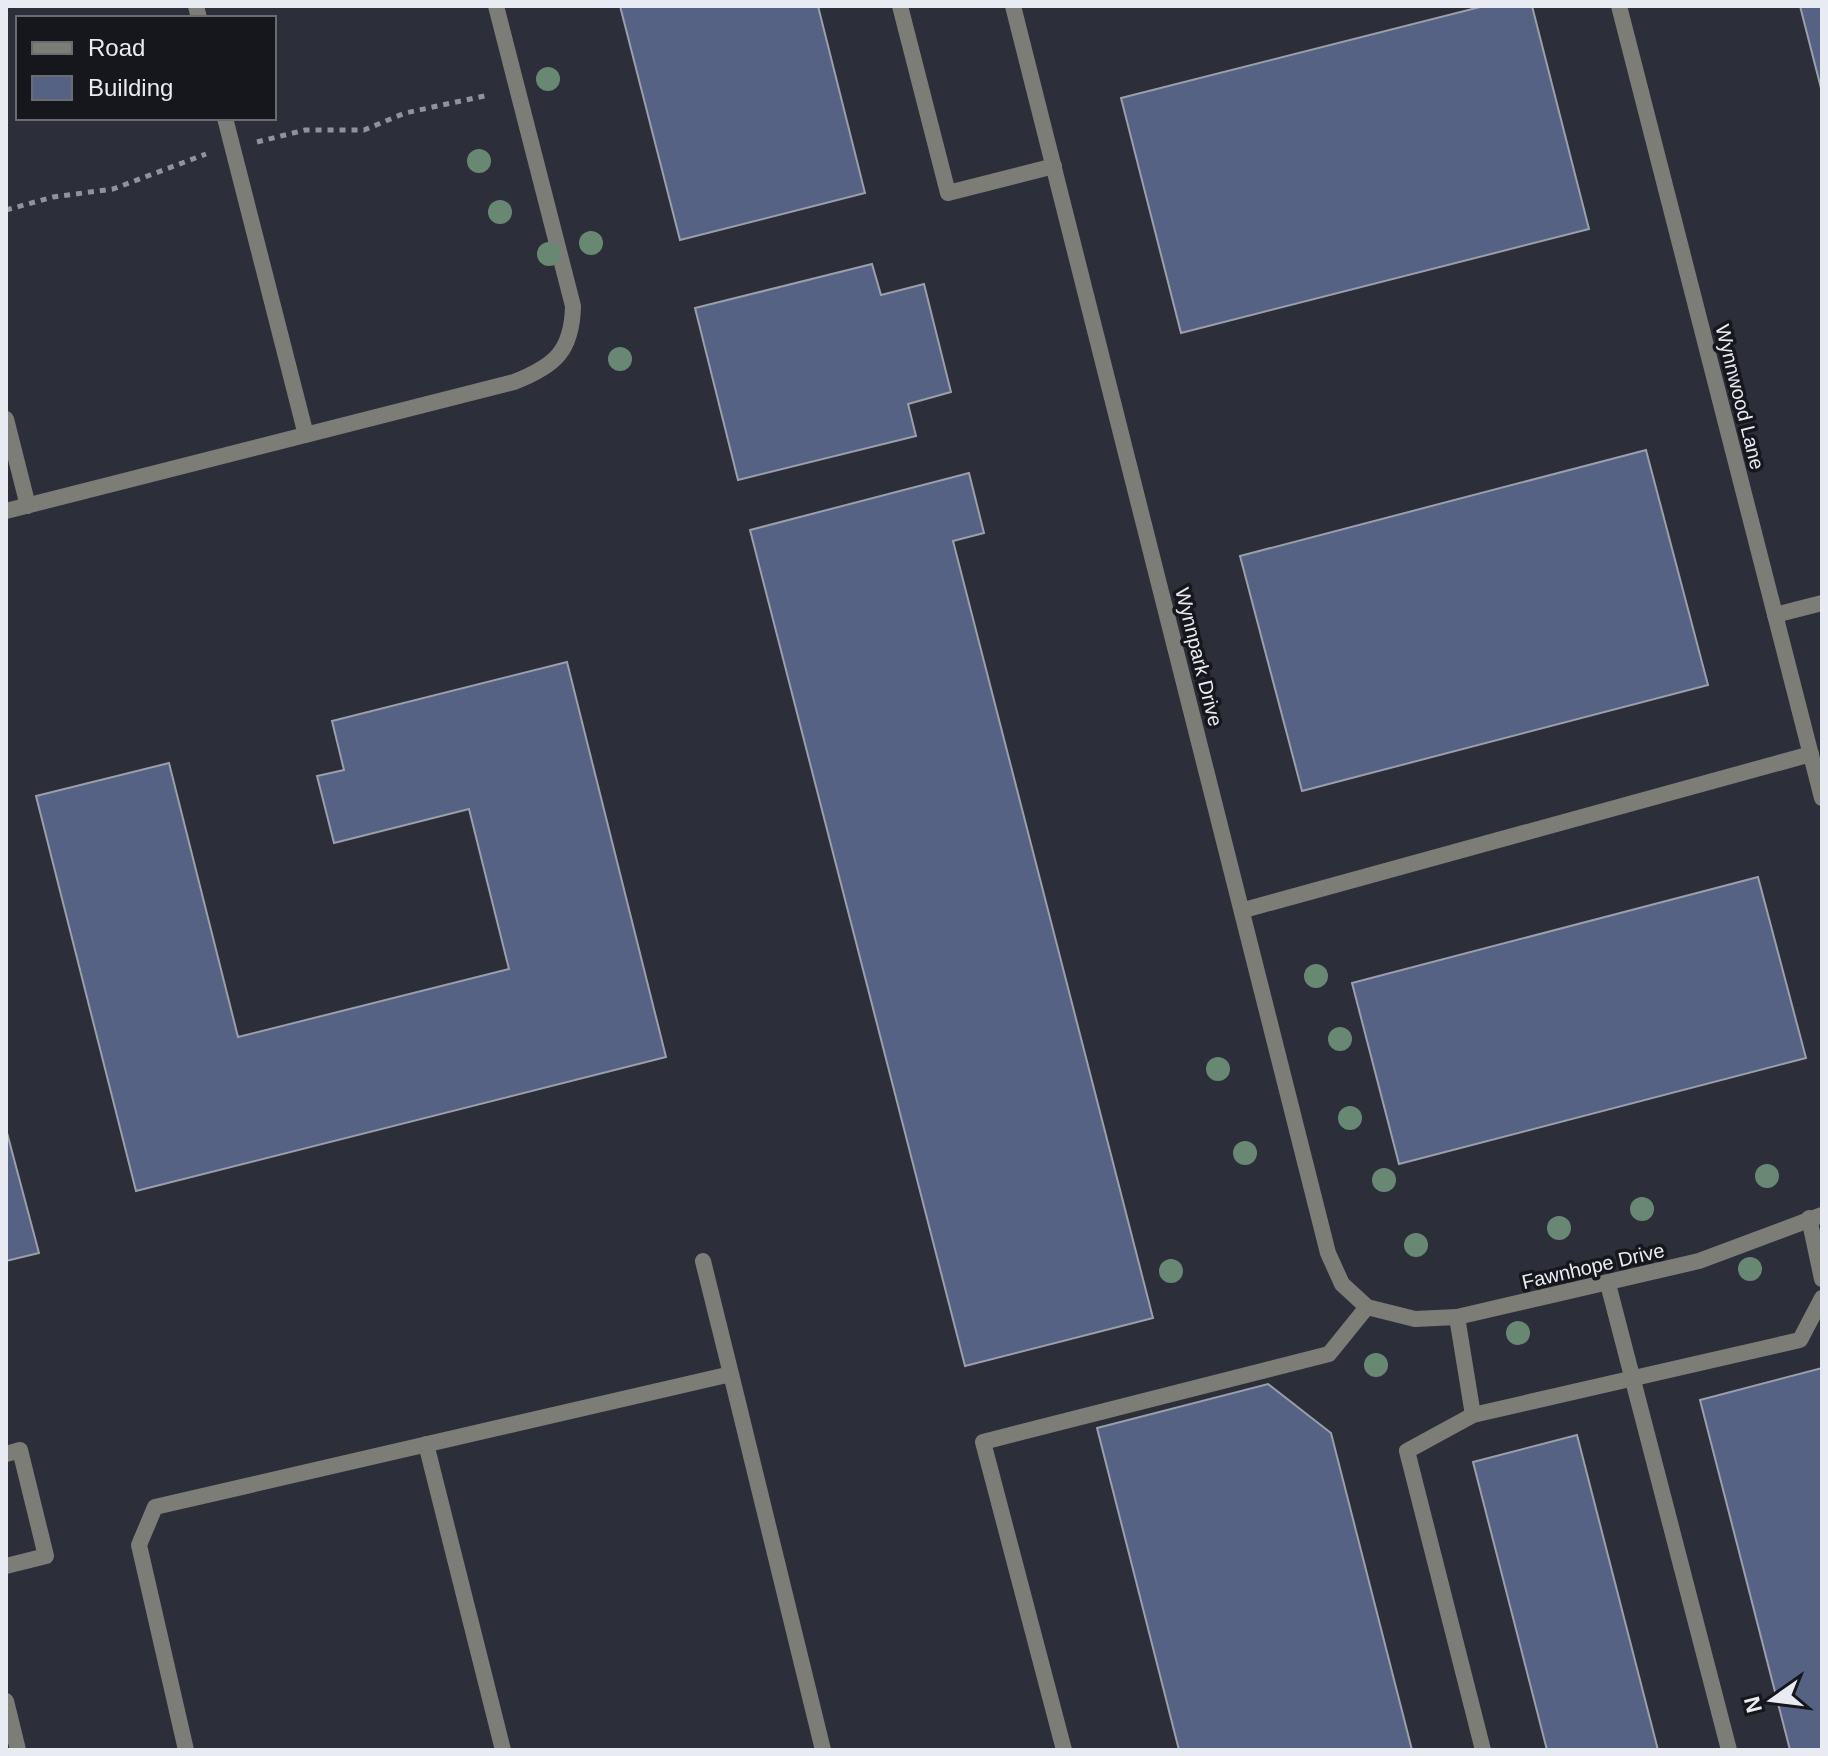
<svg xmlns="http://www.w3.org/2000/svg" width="1828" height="1756" viewBox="0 0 1828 1756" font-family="Helvetica,sans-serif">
	<rect width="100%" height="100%" fill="#2c2f39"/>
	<!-- building -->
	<path fill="#566283" stroke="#9a9fab" stroke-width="2" d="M620,6H818L865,193L680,240Z
		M1484,6H1532L1589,229L1181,333L1121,98Z
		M1800,6H1822V92Z
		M872,264L881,295L924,284L951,392L908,404L916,436L738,480L695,308Z
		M1646,450L1708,685L1302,791L1240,556Z
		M969,473L984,533L953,541L1153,1318L965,1366L750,530Z
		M567,662L666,1057L136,1191L36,796L169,763L238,1037L509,969L469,809L334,843L317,776L344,770L332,721Z
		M1758,877L1806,1058L1399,1164L1352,983Z
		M6,1129L39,1253L6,1261Z
		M1822,1368V1750H1790L1700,1400Z
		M1268,1384L1331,1433L1412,1750H1179L1097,1428Z
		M1577,1435L1658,1750H1547L1473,1462Z"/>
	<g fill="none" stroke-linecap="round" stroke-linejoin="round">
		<!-- path -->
		<path stroke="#91939b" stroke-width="5" stroke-dasharray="6 6" stroke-linecap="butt" d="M257,142L305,130H364L405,113L489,95
			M6,210L53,197L113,189L206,154"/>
		<!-- service -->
		<path stroke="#7d7d78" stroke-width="16" d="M900,6L948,193L1054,166
			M1775,615L1822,603
			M1244,910L1811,754
			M1809,1218L1822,1279
			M1608,1284L1729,1750
			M1457,1317L1473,1415
			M6,1454L20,1450L46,1556L6,1566
			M6,1701L18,1750
			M1064,1750L983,1442L1329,1354L1367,1307
			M1483,1750L1407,1451L1473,1415L1800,1340L1822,1298"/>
		<!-- minor -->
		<path stroke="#7d7d78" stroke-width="16" d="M196,6L199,18
			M1013,6L1328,1253L1342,1284L1367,1307L1415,1319L1457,1317L1699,1261L1822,1215
			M1619,6L1822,798
			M225,118L306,435
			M6,419L28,506
			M6,511L514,382C555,366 572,351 573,306L496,6
			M703,1261L731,1374
			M426,1444L503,1750
			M186,1750L139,1545L155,1507L731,1374L823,1750"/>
	</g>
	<!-- trees -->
	<g fill="#688874">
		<circle cx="548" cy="79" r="12"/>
		<circle cx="479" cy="161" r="12"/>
		<circle cx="500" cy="212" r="12"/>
		<circle cx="591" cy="243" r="12"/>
		<circle cx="549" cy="254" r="12"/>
		<circle cx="620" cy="359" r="12"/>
		<circle cx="1316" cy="976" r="12"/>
		<circle cx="1340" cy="1039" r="12"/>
		<circle cx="1218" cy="1069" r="12"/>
		<circle cx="1350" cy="1118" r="12"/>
		<circle cx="1245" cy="1153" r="12"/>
		<circle cx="1767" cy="1176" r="12"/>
		<circle cx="1384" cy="1180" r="12"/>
		<circle cx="1642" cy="1209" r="12"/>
		<circle cx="1559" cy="1228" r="12"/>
		<circle cx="1416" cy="1245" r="12"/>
		<circle cx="1750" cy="1269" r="12"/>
		<circle cx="1171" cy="1271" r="12"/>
		<circle cx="1518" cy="1333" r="12"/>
		<circle cx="1376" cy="1365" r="12"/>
	</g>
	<g text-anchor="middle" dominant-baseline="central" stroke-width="7" stroke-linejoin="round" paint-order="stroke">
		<!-- street labels -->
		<g font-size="20" fill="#e9ebf2" stroke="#16171c">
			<text transform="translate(1740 397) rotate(76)">Wynnwood Lane</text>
			<text transform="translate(1199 657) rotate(76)">Wynnpark Drive</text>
			<text transform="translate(1593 1266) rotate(-13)">Fawnhope Drive</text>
		</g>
	</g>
	<!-- border -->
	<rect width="1828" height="1756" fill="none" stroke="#e9ebf2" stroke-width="16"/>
	<!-- legend -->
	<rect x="16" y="16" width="260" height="104" fill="#16171c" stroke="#6a6c72" stroke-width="2"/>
	<rect x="32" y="42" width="40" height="12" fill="#7d7d78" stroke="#6a6c72" stroke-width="2"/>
	<text x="88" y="56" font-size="24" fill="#e9ebf2">Road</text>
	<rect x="32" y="76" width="40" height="24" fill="#566283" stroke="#6a6c72" stroke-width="2"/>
	<text x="88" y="96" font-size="24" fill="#e9ebf2">Building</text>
	<!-- north arrow -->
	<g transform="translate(1772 1700) rotate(256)" stroke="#16171c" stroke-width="6" paint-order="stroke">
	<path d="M0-6L14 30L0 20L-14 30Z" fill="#e9ebf2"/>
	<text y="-12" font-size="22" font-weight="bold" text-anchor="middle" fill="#e9ebf2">N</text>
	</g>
</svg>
